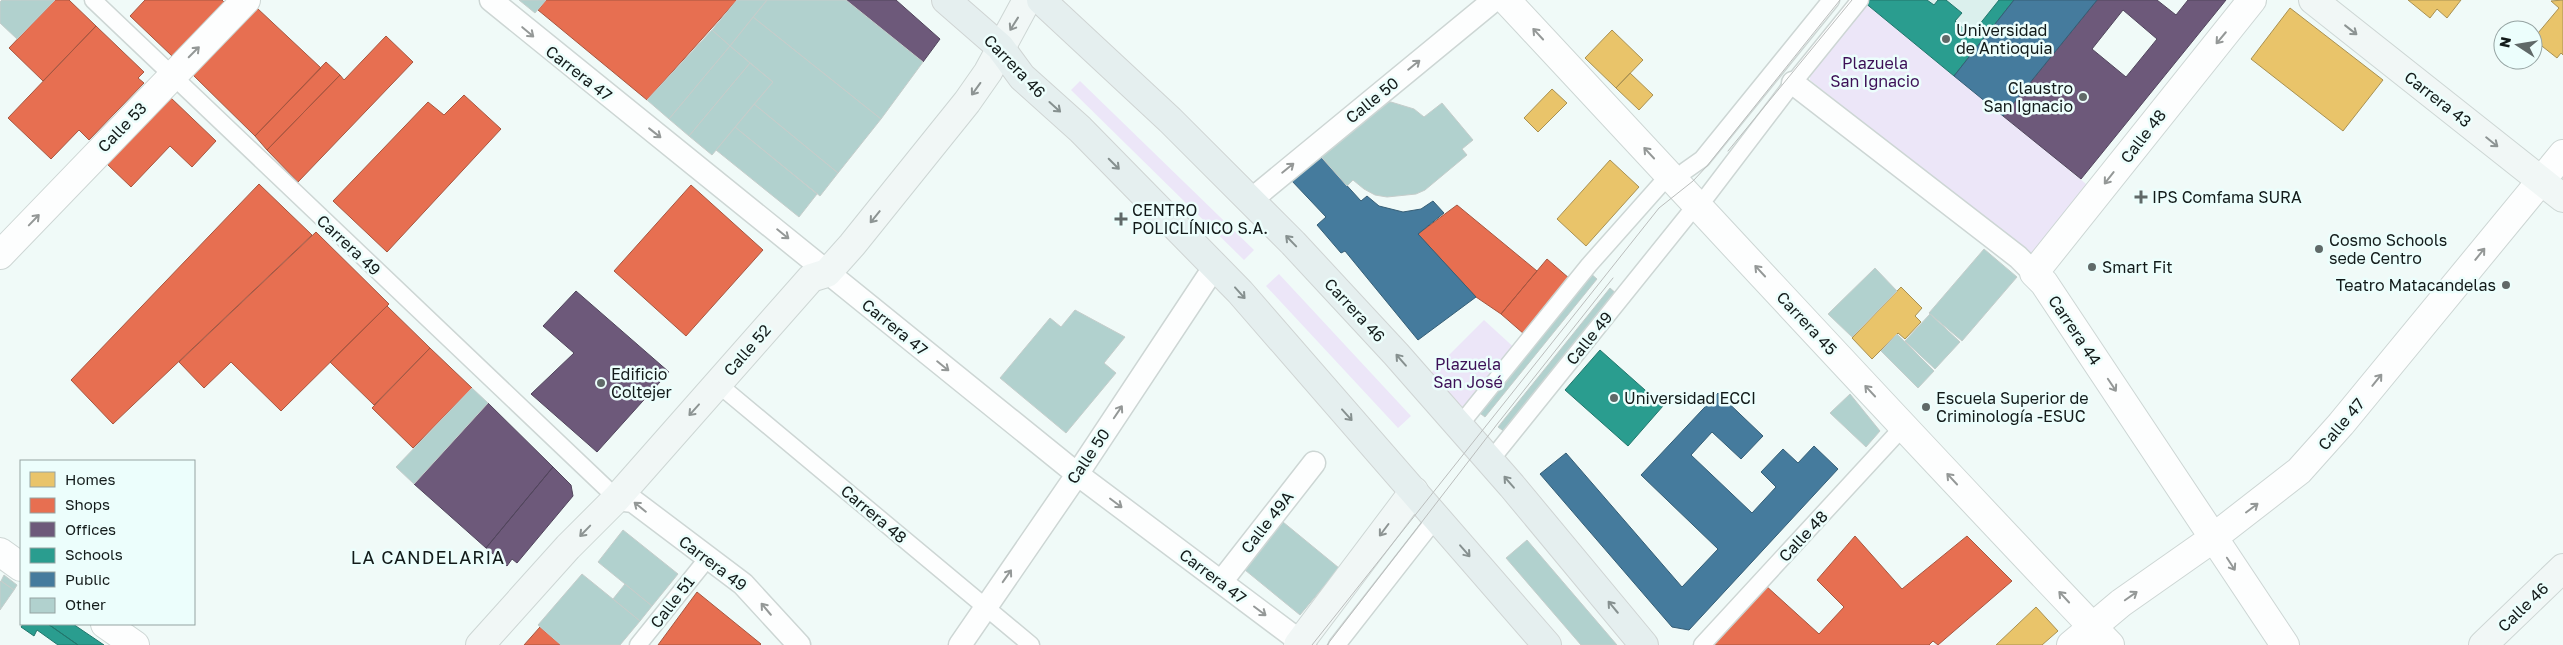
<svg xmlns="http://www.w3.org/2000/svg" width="2563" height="645" viewBox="0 0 2563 645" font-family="'Golos Text',sans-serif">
	<rect width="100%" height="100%" fill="#f0faf8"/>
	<!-- built -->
	<path fill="#dbf0ed" d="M1866,0H2014L1954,76L1864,2Z"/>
	<!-- green -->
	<path fill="#ece6f8" d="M1864,2L2091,188L2038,253H2026L1810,80V76Z
		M1080,81L1254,250L1244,260L1071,90Z
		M1279,274L1411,416L1398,428L1266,286Z
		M1484,320L1519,352L1467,417L1430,374Z"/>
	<!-- homes -->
	<path fill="#e9c46a" stroke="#a99152" d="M2408,0H2461L2447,18L2437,9L2430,18Z
		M2563,0V55L2561,53L2557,58L2533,39L2559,8L2551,1Z
		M2290,8L2383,80L2343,131L2251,59Z
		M1612,30L1643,60L1616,88L1585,58Z
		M1630,73L1653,95L1639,110L1616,88Z
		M1552,89L1567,103L1538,132L1524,118Z
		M1610,160L1639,187L1586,246L1557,219Z
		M1901,287L1922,308L1915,316L1921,322L1905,339L1898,333L1872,359L1852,338Z
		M2036,607L2058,631L2042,645H1996Z"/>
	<!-- shops -->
	<path fill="#e76f51" stroke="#a75640" d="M55,0H69L96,26L43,81L9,48Z
		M145,0H222L224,2L172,56L130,16Z
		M546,0H737L647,100L538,10Z
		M257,8L321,68L255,136L193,75Z
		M96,26L144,72L138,78L144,83L89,140L79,130L51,159L8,118Z
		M386,36L413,62L298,182L267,150L340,75L344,80Z
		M326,62L340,75L267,150L255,136Z
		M464,95L501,129L387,252L333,201L428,102L444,115Z
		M170,97L216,141L192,167L170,146L131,187L107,164Z
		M259,184L312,235L113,424L71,380Z
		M691,185L763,250L686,336L614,271Z
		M1457,205L1537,271L1501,314L1476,297L1418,234Z
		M316,232L389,304L281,411L231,362L204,388L179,362Z
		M1547,259L1570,279L1524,334L1501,314Z
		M387,306L430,348L374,405L330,362Z
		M430,348L472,388L413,448L372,408Z
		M1855,536L1902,589L1967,536L2012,581L1938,645L1933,641L1929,645H1711L1765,585L1819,634L1844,607L1817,580Z
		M697,592L761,644L760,645H658Z
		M540,627L561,645H524Z"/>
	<!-- offices -->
	<path fill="#6d597a" stroke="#52465d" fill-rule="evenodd" d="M846,0H896L940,39L923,62Z
		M2097,0H2157L2176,15L2188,0H2226L2081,179L2003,116ZM2123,10L2157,39L2126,77L2092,49Z
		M576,291L669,372L597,452L531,394L574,353L543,326Z
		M488,403L553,467L486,548L414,484Z
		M553,467L571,485L573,496L517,563L512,559L507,566L486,548Z"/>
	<!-- schools -->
	<path fill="#2a9d8f" stroke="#23766c" d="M1866,0H1927L1934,5L1938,0H1946L1962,13L1955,21L1971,35L1999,0H2014L1954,76L1864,2Z
		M1600,350L1663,406L1628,446L1565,390Z
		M23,624H48L78,645H58L37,630L34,636L21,627Z
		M48,624H73L104,645H78Z"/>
	<!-- public -->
	<path fill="#457b9d" stroke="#365e76" d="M2014,0H2097L2003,116L1954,76Z
		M1320,156L1361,201L1367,196L1379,206L1403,212L1421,209L1433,201L1444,213L1418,234L1476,297L1418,340L1345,251L1341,253L1317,225L1326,217L1291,180Z
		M1718,393L1763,436L1741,459L1712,432L1691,455L1752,513L1776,487L1761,472L1783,449L1798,463L1814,446L1838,469L1689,630L1672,627L1540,474L1566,453L1682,587L1718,549L1641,475Z"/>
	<!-- building -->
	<path fill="#b1d1ce" stroke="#c5cdcb" d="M2,0H55L17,39L0,23V2Z
		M519,0H546L535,13Z
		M737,0H767L730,46L712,30Z
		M767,0H846L923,62L881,119L753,17Z
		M753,17L881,119L838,173L754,104L773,82L730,46Z
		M712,30L730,46L669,119L647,100Z
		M730,46L750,63L689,136L669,119Z
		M750,63L773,82L712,155L689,136Z
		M1391,102L1414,109L1424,117L1442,103L1473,140L1462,149L1467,155L1425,190L1416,194L1387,197L1375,195L1364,189L1353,180L1347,186L1315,150L1379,103Z
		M754,104L838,173L820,196L735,127Z
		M735,127L817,194L799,217L716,150Z
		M1984,249L2017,277L1962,341L1929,313Z
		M1875,268L1897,291L1852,337L1828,314Z
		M1589,272L1597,279L1485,417L1477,411Z
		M1610,288L1618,295L1506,433L1498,427Z
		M1075,310L1125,337L1104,363L1116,373L1066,433L1000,378L1050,318L1061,327Z
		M1930,314L1960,342L1935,369L1905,341Z
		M1897,334L1934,371L1918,388L1881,351Z
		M472,388L488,403L414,484L396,467Z
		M1850,394L1880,431L1866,447L1830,413Z
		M1283,522L1339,568L1300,615L1245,570Z
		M623,530L678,574L652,606L598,562Z
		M1527,540L1617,645H1581L1506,558Z
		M582,574L640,621L620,645H561L538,625Z
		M4,575L17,585L14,590L1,581Z
		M1,581L14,590L0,610V582Z
		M625,584L652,606L640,621L613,599Z"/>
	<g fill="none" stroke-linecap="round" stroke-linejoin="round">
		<defs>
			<path id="pedestrian" d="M93,0L606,488
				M1685,171L1702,159L1831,0
				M1707,196L1793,83L1860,0
				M718,384L1031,645
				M1459,426L1589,265L1660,185
				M1490,461L1688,215
				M638,645L707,559
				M1337,645L1437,517
				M1702,645L1903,427"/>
			<path id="minor" d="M491,0L1077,474L1305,645
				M1793,83L2018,257L2034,273
				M1251,200L1494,0
				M616,499L633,501L743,584L799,645
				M1221,582L1314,463
				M960,645L1072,482L1215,266"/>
			<path id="tertiary" d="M1506,0C1707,215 1906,432 2110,645
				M2252,0L2034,273L2044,283L2285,645
				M0,255L246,0
				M0,552L21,567
				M105,624L135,645
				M2071,645L2121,603L2205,544L2299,471L2341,424L2563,154"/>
			<path id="secondary" d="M2313,0L2563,198
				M480,645L568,547L616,499L811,278L827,273L852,245L967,102L988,72L1027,0
				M1298,645L1414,491
				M2483,645L2563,568"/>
			<path id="primary" d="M946,0L1000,47L1022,77L1080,129L1240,292L1547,645
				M1041,0L1170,120L1293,243L1396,354L1512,486L1644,645"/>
		</defs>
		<!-- pedestrian casing -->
		<use href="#pedestrian" stroke="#cdd6d4" stroke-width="19"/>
		<!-- minor casing -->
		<use href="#minor" stroke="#cdd6d4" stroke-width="25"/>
		<!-- tertiary casing -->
		<use href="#tertiary" stroke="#cdd6d4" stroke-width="30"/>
		<!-- secondary casing -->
		<use href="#secondary" stroke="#cdd6d4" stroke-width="30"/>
		<!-- primary casing -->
		<use href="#primary" stroke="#cfd4d3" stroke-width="30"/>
		<!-- pedestrian -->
		<use href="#pedestrian" stroke="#fdfefe" stroke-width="16"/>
		<!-- minor -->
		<use href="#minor" stroke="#fdfefe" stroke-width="22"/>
		<!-- tertiary -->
		<use href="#tertiary" stroke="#fdfefe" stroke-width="28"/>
		<!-- secondary -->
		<use href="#secondary" stroke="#f1f7f6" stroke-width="28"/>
		<!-- primary -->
		<use href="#primary" stroke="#e5efef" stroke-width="28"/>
		<!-- tram -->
		<path stroke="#babdbc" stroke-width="1" d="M1728,151L1852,0
			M1312,645L1659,208L1693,181L1707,166L1840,0
			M1327,645L1498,423L1613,278"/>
	</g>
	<!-- one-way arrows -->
	<defs><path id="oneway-shaft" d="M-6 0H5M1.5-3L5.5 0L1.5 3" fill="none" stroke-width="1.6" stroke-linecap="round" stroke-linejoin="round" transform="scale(1.25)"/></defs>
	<g stroke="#8d9493">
		<use href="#oneway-shaft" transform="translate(1014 24) rotate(122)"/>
		<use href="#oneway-shaft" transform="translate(2351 30) rotate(38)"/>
		<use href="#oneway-shaft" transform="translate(976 89) rotate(126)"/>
		<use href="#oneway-shaft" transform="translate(2492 142) rotate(39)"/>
		<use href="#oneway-shaft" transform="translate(875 217) rotate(129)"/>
		<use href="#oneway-shaft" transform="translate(694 410) rotate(132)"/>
		<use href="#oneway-shaft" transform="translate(1384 530) rotate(127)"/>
		<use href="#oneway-shaft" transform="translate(585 531) rotate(134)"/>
	</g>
	<g stroke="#949897">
		<use href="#oneway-shaft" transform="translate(528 32) rotate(40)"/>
		<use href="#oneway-shaft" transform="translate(1538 34) rotate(-133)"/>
		<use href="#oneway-shaft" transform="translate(2221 38) rotate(130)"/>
		<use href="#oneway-shaft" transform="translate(194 52) rotate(-45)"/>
		<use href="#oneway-shaft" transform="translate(1414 65) rotate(-39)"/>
		<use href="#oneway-shaft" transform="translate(655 133) rotate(38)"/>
		<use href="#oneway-shaft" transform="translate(1649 153) rotate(-133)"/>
		<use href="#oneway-shaft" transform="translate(1288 168) rotate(-39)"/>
		<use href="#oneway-shaft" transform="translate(2109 178) rotate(128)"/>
		<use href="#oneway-shaft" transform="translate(34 220) rotate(-46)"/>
		<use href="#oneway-shaft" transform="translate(783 234) rotate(39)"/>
		<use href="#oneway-shaft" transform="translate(2480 254) rotate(-51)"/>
		<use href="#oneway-shaft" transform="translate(1760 271) rotate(-133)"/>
		<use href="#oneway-shaft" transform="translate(943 366) rotate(39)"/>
		<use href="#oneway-shaft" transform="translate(2377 380) rotate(-51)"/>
		<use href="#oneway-shaft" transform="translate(2112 385) rotate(56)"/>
		<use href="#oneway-shaft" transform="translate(1870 391) rotate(-133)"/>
		<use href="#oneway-shaft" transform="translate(1118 412) rotate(-56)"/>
		<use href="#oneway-shaft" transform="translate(1952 479) rotate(-133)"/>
		<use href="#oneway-shaft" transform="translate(1116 503) rotate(37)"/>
		<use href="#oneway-shaft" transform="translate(640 507) rotate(-141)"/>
		<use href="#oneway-shaft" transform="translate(2252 508) rotate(-37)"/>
		<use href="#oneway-shaft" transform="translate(2231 564) rotate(57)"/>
		<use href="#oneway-shaft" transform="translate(1007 576) rotate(-55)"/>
		<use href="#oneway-shaft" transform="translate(2131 596) rotate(-35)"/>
		<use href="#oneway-shaft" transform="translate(2064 597) rotate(-133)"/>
		<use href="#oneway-shaft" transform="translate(766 609) rotate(-130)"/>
		<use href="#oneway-shaft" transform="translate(1260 611) rotate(37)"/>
	</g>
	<g stroke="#86908f">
		<use href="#oneway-shaft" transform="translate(1055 107) rotate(42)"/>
		<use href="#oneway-shaft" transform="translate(1114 164) rotate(45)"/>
		<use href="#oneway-shaft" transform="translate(1291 241) rotate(-134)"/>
		<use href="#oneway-shaft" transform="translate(1240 293) rotate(48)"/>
		<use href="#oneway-shaft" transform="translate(1401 360) rotate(-131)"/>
		<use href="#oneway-shaft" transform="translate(1347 415) rotate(48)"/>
		<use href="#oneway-shaft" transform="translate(1509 482) rotate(-131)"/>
		<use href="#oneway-shaft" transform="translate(1465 551) rotate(49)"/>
		<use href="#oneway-shaft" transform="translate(1613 607) rotate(-130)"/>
	</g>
	<!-- markers -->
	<g fill="#606968" stroke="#ecfefc" stroke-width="2">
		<circle cx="1946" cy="39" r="5"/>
		<circle cx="2083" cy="97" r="5"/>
		<path d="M2138.5 189.5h5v5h5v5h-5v5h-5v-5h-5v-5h5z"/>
		<path d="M1118.5 211.5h5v5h5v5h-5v5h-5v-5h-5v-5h5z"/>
		<circle cx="2319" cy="249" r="5"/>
		<circle cx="2092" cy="267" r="5"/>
		<circle cx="2506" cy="285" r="5"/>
		<circle cx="601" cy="383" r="5"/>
		<circle cx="1614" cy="398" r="5"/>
		<circle cx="1926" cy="407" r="5"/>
	</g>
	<g text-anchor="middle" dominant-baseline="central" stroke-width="5" stroke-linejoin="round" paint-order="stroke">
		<!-- poi labels -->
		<g font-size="16" fill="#131b1a" stroke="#ecfefc" text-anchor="start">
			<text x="1956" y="30">Universidad<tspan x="1956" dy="18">de Antioquia</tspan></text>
			<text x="2073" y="88" text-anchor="end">Claustro<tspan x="2073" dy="18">San Ignacio</tspan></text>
			<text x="2152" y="197">IPS Comfama SURA</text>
			<text x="1132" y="210">CENTRO<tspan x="1132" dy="18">POLICLÍNICO S.A.</tspan></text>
			<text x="2329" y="240">Cosmo Schools<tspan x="2329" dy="18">sede Centro</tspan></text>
			<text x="2102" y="267">Smart Fit</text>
			<text x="2496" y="285" text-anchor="end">Teatro Matacandelas</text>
			<text x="611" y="374">Edificio<tspan x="611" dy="18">Coltejer</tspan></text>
			<text x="1624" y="398">Universidad ECCI</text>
			<text x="1936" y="398">Escuela Superior de<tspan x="1936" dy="18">Criminología -ESUC</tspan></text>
		</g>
		<!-- park labels -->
		<g font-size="16" fill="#3d1057" stroke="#ecfefc">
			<text x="1875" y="63">Plazuela<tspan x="1875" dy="18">San Ignacio</tspan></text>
			<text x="1468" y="364">Plazuela<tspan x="1468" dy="18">San José</tspan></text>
		</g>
		<!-- street labels -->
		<g font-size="16" fill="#131b1a" stroke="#ecfefc">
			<text transform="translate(1015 66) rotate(46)">Carrera 46</text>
			<text transform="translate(579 73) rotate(38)">Carrera 47</text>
			<text transform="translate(2438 99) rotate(38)">Carrera 43</text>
			<text transform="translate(1372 100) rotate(-39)">Calle 50</text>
			<text transform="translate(122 127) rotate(-46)">Calle 53</text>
			<text transform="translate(2143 136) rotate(-52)">Calle 48</text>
			<text transform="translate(349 245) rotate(43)">Carrera 49</text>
			<text transform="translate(1355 310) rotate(47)">Carrera 46</text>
			<text transform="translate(1807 323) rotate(47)">Carrera 45</text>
			<text transform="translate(895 327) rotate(39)">Carrera 47</text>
			<text transform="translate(2075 330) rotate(56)">Carrera 44</text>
			<text transform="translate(1589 338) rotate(-51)">Calle 49</text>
			<text transform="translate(747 350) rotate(-49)">Calle 52</text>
			<text transform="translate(2341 424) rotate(-50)">Calle 47</text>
			<text transform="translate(1088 456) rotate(-56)">Calle 50</text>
			<text transform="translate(874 514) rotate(40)">Carrera 48</text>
			<text transform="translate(1267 522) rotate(-52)">Calle 49A</text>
			<text transform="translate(1803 536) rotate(-47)">Calle 48</text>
			<text transform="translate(713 563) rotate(37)">Carrera 49</text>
			<text transform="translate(1213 576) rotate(37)">Carrera 47</text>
			<text transform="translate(672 602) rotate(-52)">Calle 51</text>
			<text transform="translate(2523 607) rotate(-44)">Calle 46</text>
		</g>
		<!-- neighbourhood labels -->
		<g font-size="18" letter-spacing="1" fill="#131b1a" stroke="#ecfefc">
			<text x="428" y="557">LA CANDELARIA</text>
		</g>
	</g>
	<!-- legend -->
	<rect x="20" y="460" width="175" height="165" fill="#ecfefc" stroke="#95a3a2"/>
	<rect x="30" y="472" width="25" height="15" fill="#e9c46a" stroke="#95a3a2"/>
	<text x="65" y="485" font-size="15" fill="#131b1a">Homes</text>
	<rect x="30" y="498" width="25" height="15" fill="#e76f51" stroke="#95a3a2"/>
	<text x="65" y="510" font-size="15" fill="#131b1a">Shops</text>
	<rect x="30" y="522" width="25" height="15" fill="#6d597a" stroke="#95a3a2"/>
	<text x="65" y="535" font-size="15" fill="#131b1a">Offices</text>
	<rect x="30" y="548" width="25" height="15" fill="#2a9d8f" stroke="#95a3a2"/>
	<text x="65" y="560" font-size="15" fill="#131b1a">Schools</text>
	<rect x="30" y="572" width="25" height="15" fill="#457b9d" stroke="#95a3a2"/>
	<text x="65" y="585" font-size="15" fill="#131b1a">Public</text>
	<rect x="30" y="598" width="25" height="15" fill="#b1d1ce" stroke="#95a3a2"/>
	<text x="65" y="610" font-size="15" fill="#131b1a">Other</text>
	<!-- north arrow -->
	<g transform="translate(2518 45) rotate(282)"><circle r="24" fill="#ecfefc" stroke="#95a3a2"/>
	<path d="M0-4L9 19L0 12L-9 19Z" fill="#606968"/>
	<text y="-8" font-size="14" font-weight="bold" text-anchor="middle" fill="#131b1a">N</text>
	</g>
</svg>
